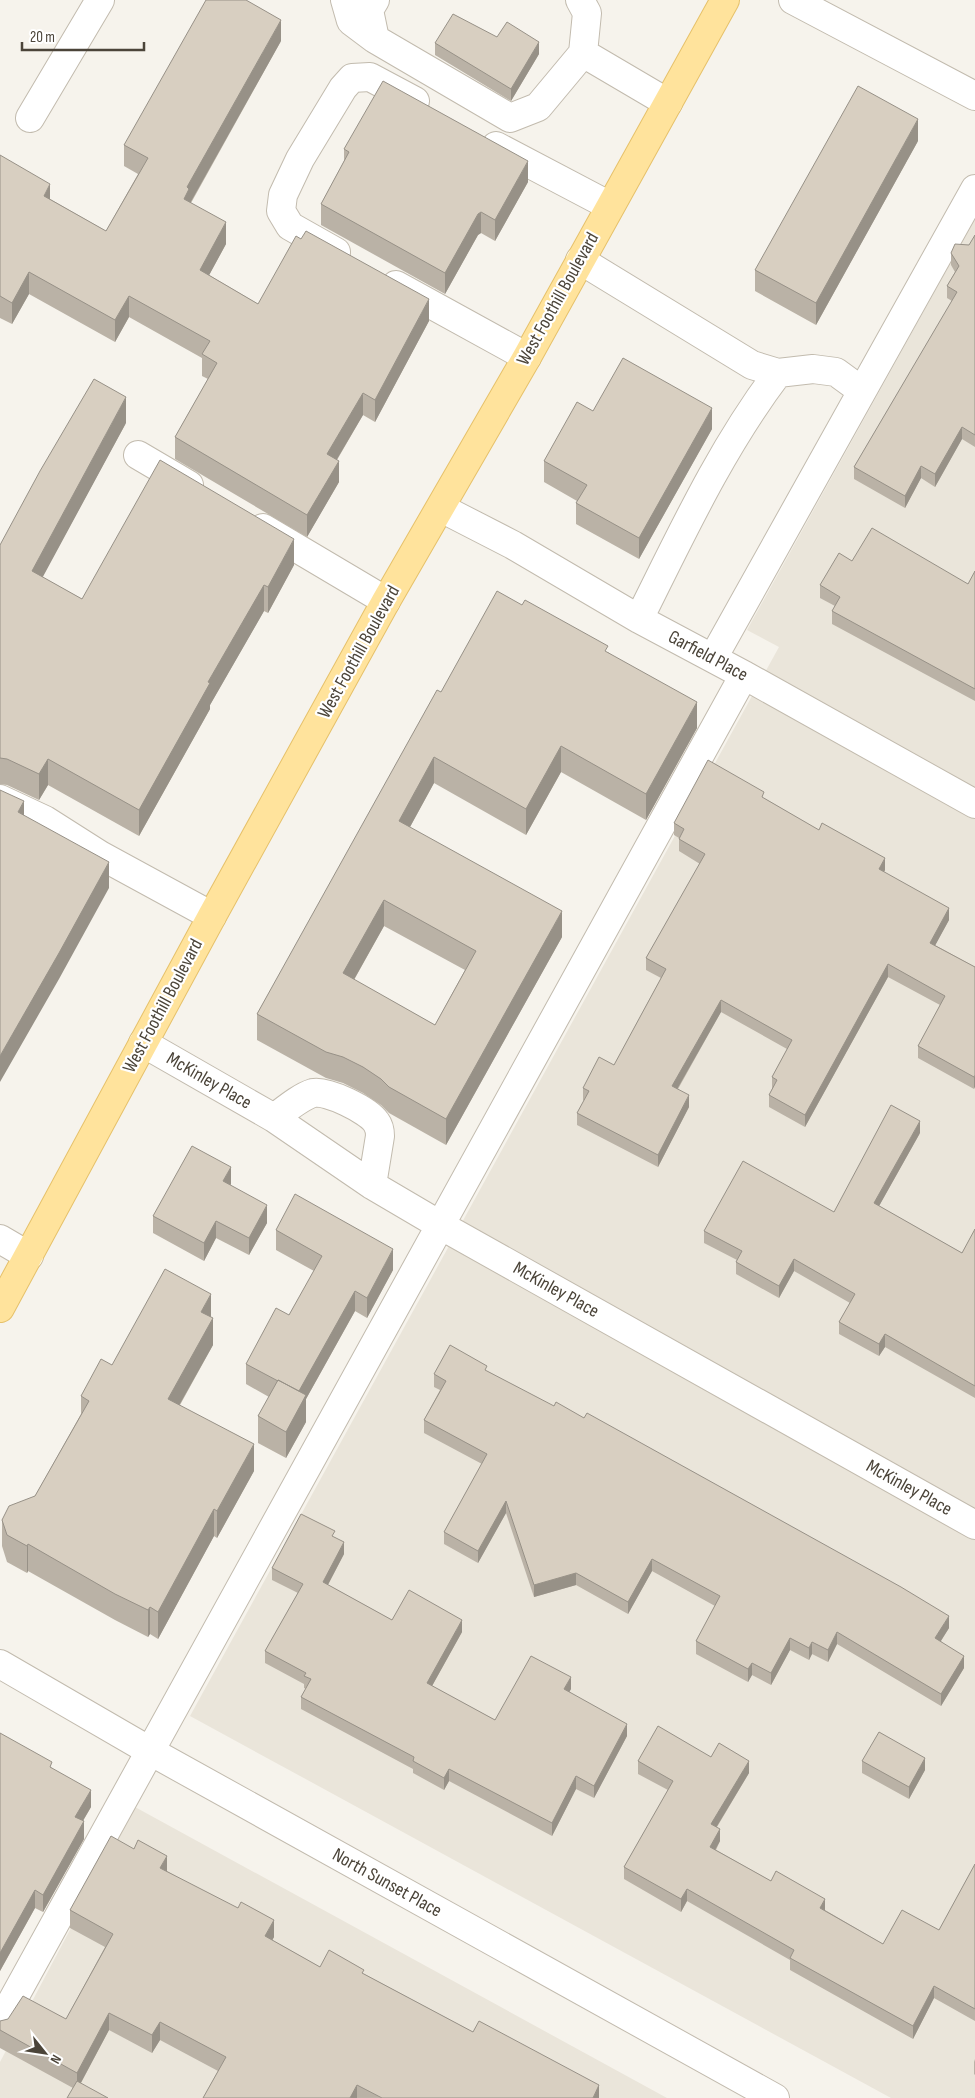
<svg xmlns="http://www.w3.org/2000/svg" width="975" height="2098" viewBox="0 0 975 2098" font-family="'Sofia Sans Condensed',sans-serif">
	<rect width="100%" height="100%" fill="#f6f3ec"/>
	<!-- residential -->
	<path fill="#eae5da" d="M975,219V2098H891L190,1716L779,647L747,630Z
		M135,1807L667,2098H0V2062Z"/>
	<g fill="none" stroke-linecap="round" stroke-linejoin="round">
		<defs>
			<path id="minor" d="M345,0L351,21L375,39
				M375,0L369,10L375,39L510,118L538,107L583,53
				M580,0L587,13L583,53L668,103
				M793,0L975,96
				M30,118L100,0
				M496,146L610,206
				M336,252L290,226L281,211L283,195L300,159L343,88L352,78L370,77L415,101
				M580,260L752,365L778,373L813,369L836,372L862,391
				M396,285L527,357
				M138,455L189,485
				M441,508L513,545L639,619L744,675L975,804
				M263,528L386,601
				M639,619C681,535 721,448 778,373
				M713,658L975,189
				M0,799L45,820L100,855L212,916
				M143,1043L274,1118L372,1185L440,1225L975,1525
				M274,1118C285,1110 300,1097 313,1093C327,1090 368,1110 376,1122C379,1126 380,1131 380,1136L372,1185
				M0,1239L29,1256
				M0,1664L150,1751L775,2098
				M0,2023L744,675"/>
			<path id="major" d="M0,1308L212,916L386,601L527,357L725,0"/>
		</defs>
		<!-- minor casing -->
		<use href="#minor" stroke="#c2bbae" stroke-width="30"/>
		<!-- major casing -->
		<use href="#major" stroke="#e6c16a" stroke-width="30"/>
		<!-- minor -->
		<use href="#minor" stroke="#fff" stroke-width="28"/>
		<!-- major -->
		<use href="#major" stroke="#ffe39c" stroke-width="28"/>
	</g>
	<!-- wall -->
	<path fill="#bab2a6" fill-rule="evenodd" d="M497,37L539,54L511,101L435,55V43Z
		M281,41L191,203L226,244L209,275L258,304L429,321L375,422L363,415L337,460L339,482L307,537L175,459V437L208,379L202,376V358L129,317L115,342L29,294L12,324L0,318V155L50,199L106,231L138,174L124,166V145Z
		M918,141L816,325L755,291V270Z
		M344,149L528,182L495,241L481,233L478,235L445,294L321,225V204L344,161Z
		M975,235V447L962,439L935,487L921,478L905,508L854,479V467L952,301L947,298V286L955,272L951,265V253L969,245Z
		M593,411L712,429L639,559L576,524V503L577,501L544,482V461Z
		M126,423L42,577L82,599L294,565L268,613L264,611L210,705V709L139,836L48,785L39,800L7,785L0,784V545Z
		M852,561L968,584L975,571V701L832,624V611L835,606L820,598V585Z
		M608,652L697,728L646,820L561,772L526,835L434,783L410,827L562,937L446,1145L389,1113L381,1105L363,1093L343,1083L326,1078L257,1040V1014L441,692ZM384,926L465,970L435,1025L354,980Z
		M764,798L885,870L884,872L949,920L935,945L975,967L974,1089L918,1058V1046L940,1005L888,977L805,1127L769,1107V1095L772,1089V1077L787,1049L721,1012L678,1089L689,1107L658,1167L577,1125V1113L584,1101L583,1100V1088L614,1065L661,978L646,970V958L700,864L679,851V838L674,835V823Z
		M920,1133L879,1206L962,1253L975,1229V1398L885,1347L879,1356L839,1334V1322L850,1303L794,1271L779,1298L736,1274V1262L737,1260L704,1243V1231L834,1212Z
		M231,1184L230,1186L267,1223L249,1255L216,1238L204,1261L153,1233V1216Z
		M276,1230L393,1270L367,1318L355,1311L306,1399V1422L286,1458L258,1443V1416L269,1397L246,1384V1364L289,1315L314,1271L276,1250Z
		M211,1317L213,1345L180,1405L254,1471L217,1538L214,1536L158,1639L150,1634L148,1637L115,1620L28,1571L27,1573L7,1562L2,1546V1520L35,1496L81,1414V1396L112,1365Z
		M487,1371L949,1628L941,1641L964,1668L941,1706L837,1644L828,1662L812,1654L809,1660L790,1650L771,1685L752,1675L748,1682L696,1654V1641L715,1606L652,1571L628,1614L576,1585L534,1597L506,1513L478,1563L444,1544V1532L482,1464L424,1433V1420L440,1390L434,1387V1374Z
		M335,1537L344,1554L328,1585L392,1620L462,1632L432,1686L495,1720L571,1689L569,1692L627,1736L594,1798L576,1789L552,1836L449,1781L444,1790L413,1773V1769L301,1709V1697L306,1689L304,1688V1684L265,1663V1651L298,1593L272,1580V1568Z
		M0,1733L52,1768L91,1807L83,1821L84,1839L43,1912L35,1908L0,1971Z
		M711,1757L749,1773L717,1827L720,1841L716,1850L771,1881L825,1910L883,1944L939,1930L975,1864V2021L934,1998L913,2039L790,1970V1960L687,1901L681,1912L624,1879V1867L668,1790L638,1774V1761Z
		M862,1761L925,1770L909,1799L862,1773Z
		M167,1871L274,1937L272,1940L320,1967L364,1974L473,2032L599,2098H203L218,2071L160,2040L152,2053L109,2030L81,2083L73,2088L0,2048V2021L66,2019L105,1947L70,1928V1910Z
		M975,2059V2075L974,2074V2062Z"/>
	<!-- shaded-wall -->
	<path fill="#979187" d="M281,20V41L189,205L184,199L187,187Z
		M539,42V54L511,101V89Z
		M918,119V141L816,325V303Z
		M528,161V182L495,241V220Z
		M50,184V205L44,196Z
		M481,212V233L478,235L445,294V273L478,214Z
		M226,222V244L200,292V270Z
		M29,272V294L12,324V303Z
		M129,296V317L115,342V320Z
		M429,299V321L375,422V400Z
		M363,393V415L327,476V454Z
		M126,397V423L32,597V571Z
		M712,408V429L639,559V538Z
		M962,427V439L935,487V474Z
		M339,461V482L307,537V515Z
		M921,466V478L905,508V496Z
		M294,539V565L268,613V587Z
		M264,585V611L210,705V709L139,836V810L208,682Z
		M697,702V728L646,820V794Z
		M561,746V772L526,835V809Z
		M434,757V783L399,847V821Z
		M48,759V785L39,800V774Z
		M24,801V827L18,812Z
		M885,858V870L879,881V869Z
		M109,862V888L59,979L0,1082V1056Z
		M384,900V926L343,999V973Z
		M949,908V920L930,955V943Z
		M562,911V937L446,1145V1119Z
		M888,964V977L805,1127V1115Z
		M721,1000V1012L672,1098V1086Z
		M975,1075V1087L974,1089V1077Z
		M689,1095V1107L658,1167V1155Z
		M920,1121V1133L874,1215V1203Z
		M231,1167V1184L223,1199V1181Z
		M267,1205V1223L249,1255V1238Z
		M216,1221V1238L204,1261V1243Z
		M393,1249V1270L367,1318V1298Z
		M794,1259V1271L779,1298V1286Z
		M355,1291V1311L306,1399V1422L286,1458V1432L298,1392Z
		M211,1294V1321L201,1312Z
		M213,1318V1345L168,1425V1399Z
		M885,1334V1347L879,1356V1344Z
		M254,1444V1471L217,1538V1511Z
		M506,1501V1513L478,1563V1551Z
		M214,1509V1536L158,1639V1612Z
		M344,1542V1554L323,1594V1582Z
		M28,1544V1571L27,1573V1546Z
		M652,1559V1571L628,1614V1602Z
		M576,1573V1585L534,1597V1585Z
		M150,1607V1634L148,1637V1610Z
		M949,1616V1628L935,1650V1638Z
		M462,1620V1632L427,1695V1683Z
		M837,1632V1644L828,1662V1650Z
		M790,1638V1650L771,1685V1673Z
		M812,1642V1654L809,1660V1648Z
		M964,1656V1668L941,1706V1694Z
		M752,1663V1675L748,1682V1669Z
		M571,1677V1689L564,1702V1689Z
		M627,1724V1736L594,1798V1786Z
		M925,1758V1770L909,1799V1787Z
		M749,1761V1773L711,1836V1824Z
		M449,1769V1781L444,1790V1778Z
		M576,1776V1789L552,1836V1823Z
		M91,1790V1807L75,1834V1817Z
		M84,1821V1839L43,1912V1895Z
		M720,1829V1841L710,1859V1847Z
		M167,1856V1873L160,1868Z
		M687,1889V1901L681,1912V1899Z
		M35,1890V1908L0,1971V1953Z
		M825,1899V1911L820,1908Z
		M274,1920V1937L265,1954V1936Z
		M934,1986V1998L913,2039V2026Z
		M109,2013V2030L77,2090V2073Z
		M160,2022V2040L152,2053V2035Z
		M357,2085V2098H350Z
		M599,2085V2098H593Z"/>
	<!-- building -->
	<path fill="#d8cfc1" stroke="#979187" fill-rule="evenodd" d="M206,0H246L281,20L187,187L189,189L184,199L226,222L200,270L258,304L296,236L301,239L306,231L429,299L375,400L363,393L327,454L339,461L307,515L175,437L217,363L202,354L210,341L129,296L115,320L29,272L12,303L0,296V155L50,184L44,196L106,231L148,158L124,145Z
		M453,14L497,37L507,22L539,42L511,89L435,43Z
		M383,81L528,161L495,220L481,212L478,214L445,273L321,204L349,152L344,149Z
		M858,86L918,119L816,303L755,270Z
		M975,235V435L962,427L935,474L921,466L905,496L854,467L957,292L947,286L959,266L951,253L955,244L969,245Z
		M623,358L712,408L639,538L576,503L587,485L544,461L577,402L593,411Z
		M94,379L126,397L32,571L82,599L160,460L294,539L268,587L264,585L208,682L210,683L139,810L48,759L39,774L7,759L0,758V545L40,471Z
		M872,528L968,584L975,571V689L832,611L840,597L820,585L839,553L852,561Z
		M497,591L522,605L525,600L608,646L605,651L697,702L646,794L561,746L526,809L434,757L399,821L562,911L446,1119L389,1087L381,1079L363,1067L343,1057L326,1052L257,1014L437,690L441,692ZM384,900L476,951L435,1025L343,973Z
		M708,760L764,792L762,797L819,830L822,823L885,858L879,869L949,908L930,943L975,967V1075L974,1077L918,1046L945,996L888,964L805,1115L769,1095L777,1080L772,1077L792,1040L721,1000L672,1086L689,1095L658,1155L577,1113L589,1091L583,1088L599,1057L614,1065L666,969L646,958L705,854L679,839L684,829L674,823Z
		M0,790L24,801L18,812L109,862L59,953L0,1056Z
		M891,1105L920,1121L874,1203L962,1253L975,1229V1386L885,1334L879,1344L839,1322L855,1294L794,1259L779,1286L736,1262L742,1251L704,1231L743,1161L834,1212Z
		M192,1146L231,1167L223,1181L267,1205L249,1238L216,1221L204,1243L153,1216Z
		M295,1194L393,1249L367,1298L355,1291L299,1391L278,1380V1381L246,1364L276,1308L289,1315L322,1256L276,1230Z
		M165,1269L211,1294L201,1312L213,1318L168,1399L254,1444L217,1511L214,1509L158,1612L150,1607L148,1610L115,1594L28,1544L27,1546L7,1535L2,1520L9,1506L35,1496L89,1401L81,1396L101,1359L112,1365Z
		M450,1345L487,1366L485,1370L554,1406L556,1402L584,1418L587,1413L901,1587L949,1616L935,1638L964,1656L941,1694L837,1632L828,1650L812,1642L809,1648L790,1638L771,1673L752,1663L748,1669L696,1641L720,1596L652,1559L628,1602L576,1573L534,1585L506,1501L478,1551L444,1532L487,1454L424,1420L446,1381L434,1374Z
		M278,1380L306,1395L286,1432L258,1416Z
		M301,1514L335,1531L332,1536L344,1542L323,1582L392,1620L409,1590L462,1620L427,1683L495,1720L531,1656L571,1677L564,1689L627,1724L594,1786L576,1776L552,1823L449,1769L444,1778L413,1761L414,1757L301,1697L311,1679L304,1676L306,1673L265,1651L303,1584L272,1568Z
		M658,1726L711,1757L719,1743L749,1761L711,1824L720,1829L710,1847L771,1881L776,1871L825,1899L820,1908L883,1944L902,1910L939,1930L975,1864V2009L934,1986L913,2026L790,1958L794,1950L687,1889L681,1899L624,1867L673,1781L638,1761Z
		M879,1732L925,1758L909,1787L862,1761Z
		M0,1733L52,1762L50,1767L91,1790L75,1817L84,1821L43,1895L35,1890L0,1953Z
		M111,1836L134,1849L138,1840L167,1856L160,1868L238,1908L241,1902L274,1920L265,1936L320,1967L329,1950L364,1970L362,1973L473,2032L479,2021L599,2085L593,2098H382L357,2085L350,2098H203L226,2057L160,2022L152,2035L109,2013L77,2073L0,2030V2021L8,2019L23,1996L66,2019L113,1934L70,1910Z
		M77,2081L108,2098H67Z"/>
	<g text-anchor="middle" dominant-baseline="central" stroke-width="4.5" stroke-linejoin="round" paint-order="stroke">
		<!-- street labels -->
		<g font-size="19" fill="#4b4439" stroke="#fff">
			<text transform="translate(558 299) rotate(-61)">West Foothill Boulevard</text>
			<text transform="translate(359 652) rotate(-61)">West Foothill Boulevard</text>
			<text transform="translate(708 656) rotate(28)">Garfield Place</text>
			<text transform="translate(163 1006) rotate(-62)">West Foothill Boulevard</text>
			<text transform="translate(209 1081) rotate(30)">McKinley Place</text>
			<text transform="translate(556 1290) rotate(29)">McKinley Place</text>
			<text transform="translate(909 1488) rotate(29)">McKinley Place</text>
			<text transform="translate(387 1883) rotate(29)">North Sunset Place</text>
		</g>
	</g>
	<!-- north arrow -->
	<g transform="translate(45 2053) rotate(120)" stroke="#ffffff" stroke-width="4" paint-order="stroke">
	<path d="M0-4L9 19L0 12L-9 19Z" fill="#4b4439"/>
	<text y="-8" font-size="14" font-weight="bold" text-anchor="middle" fill="#4b4439">N</text>
	</g>
	<!-- scale -->
	<path d="M22 42v8h122v-8" fill="none" stroke="#4b4439" stroke-width="2.5"/>
	<text x="30" y="42" font-size="15" fill="#4b4439" stroke="#ffffff" stroke-width="4" paint-order="stroke">20 m</text>
</svg>
